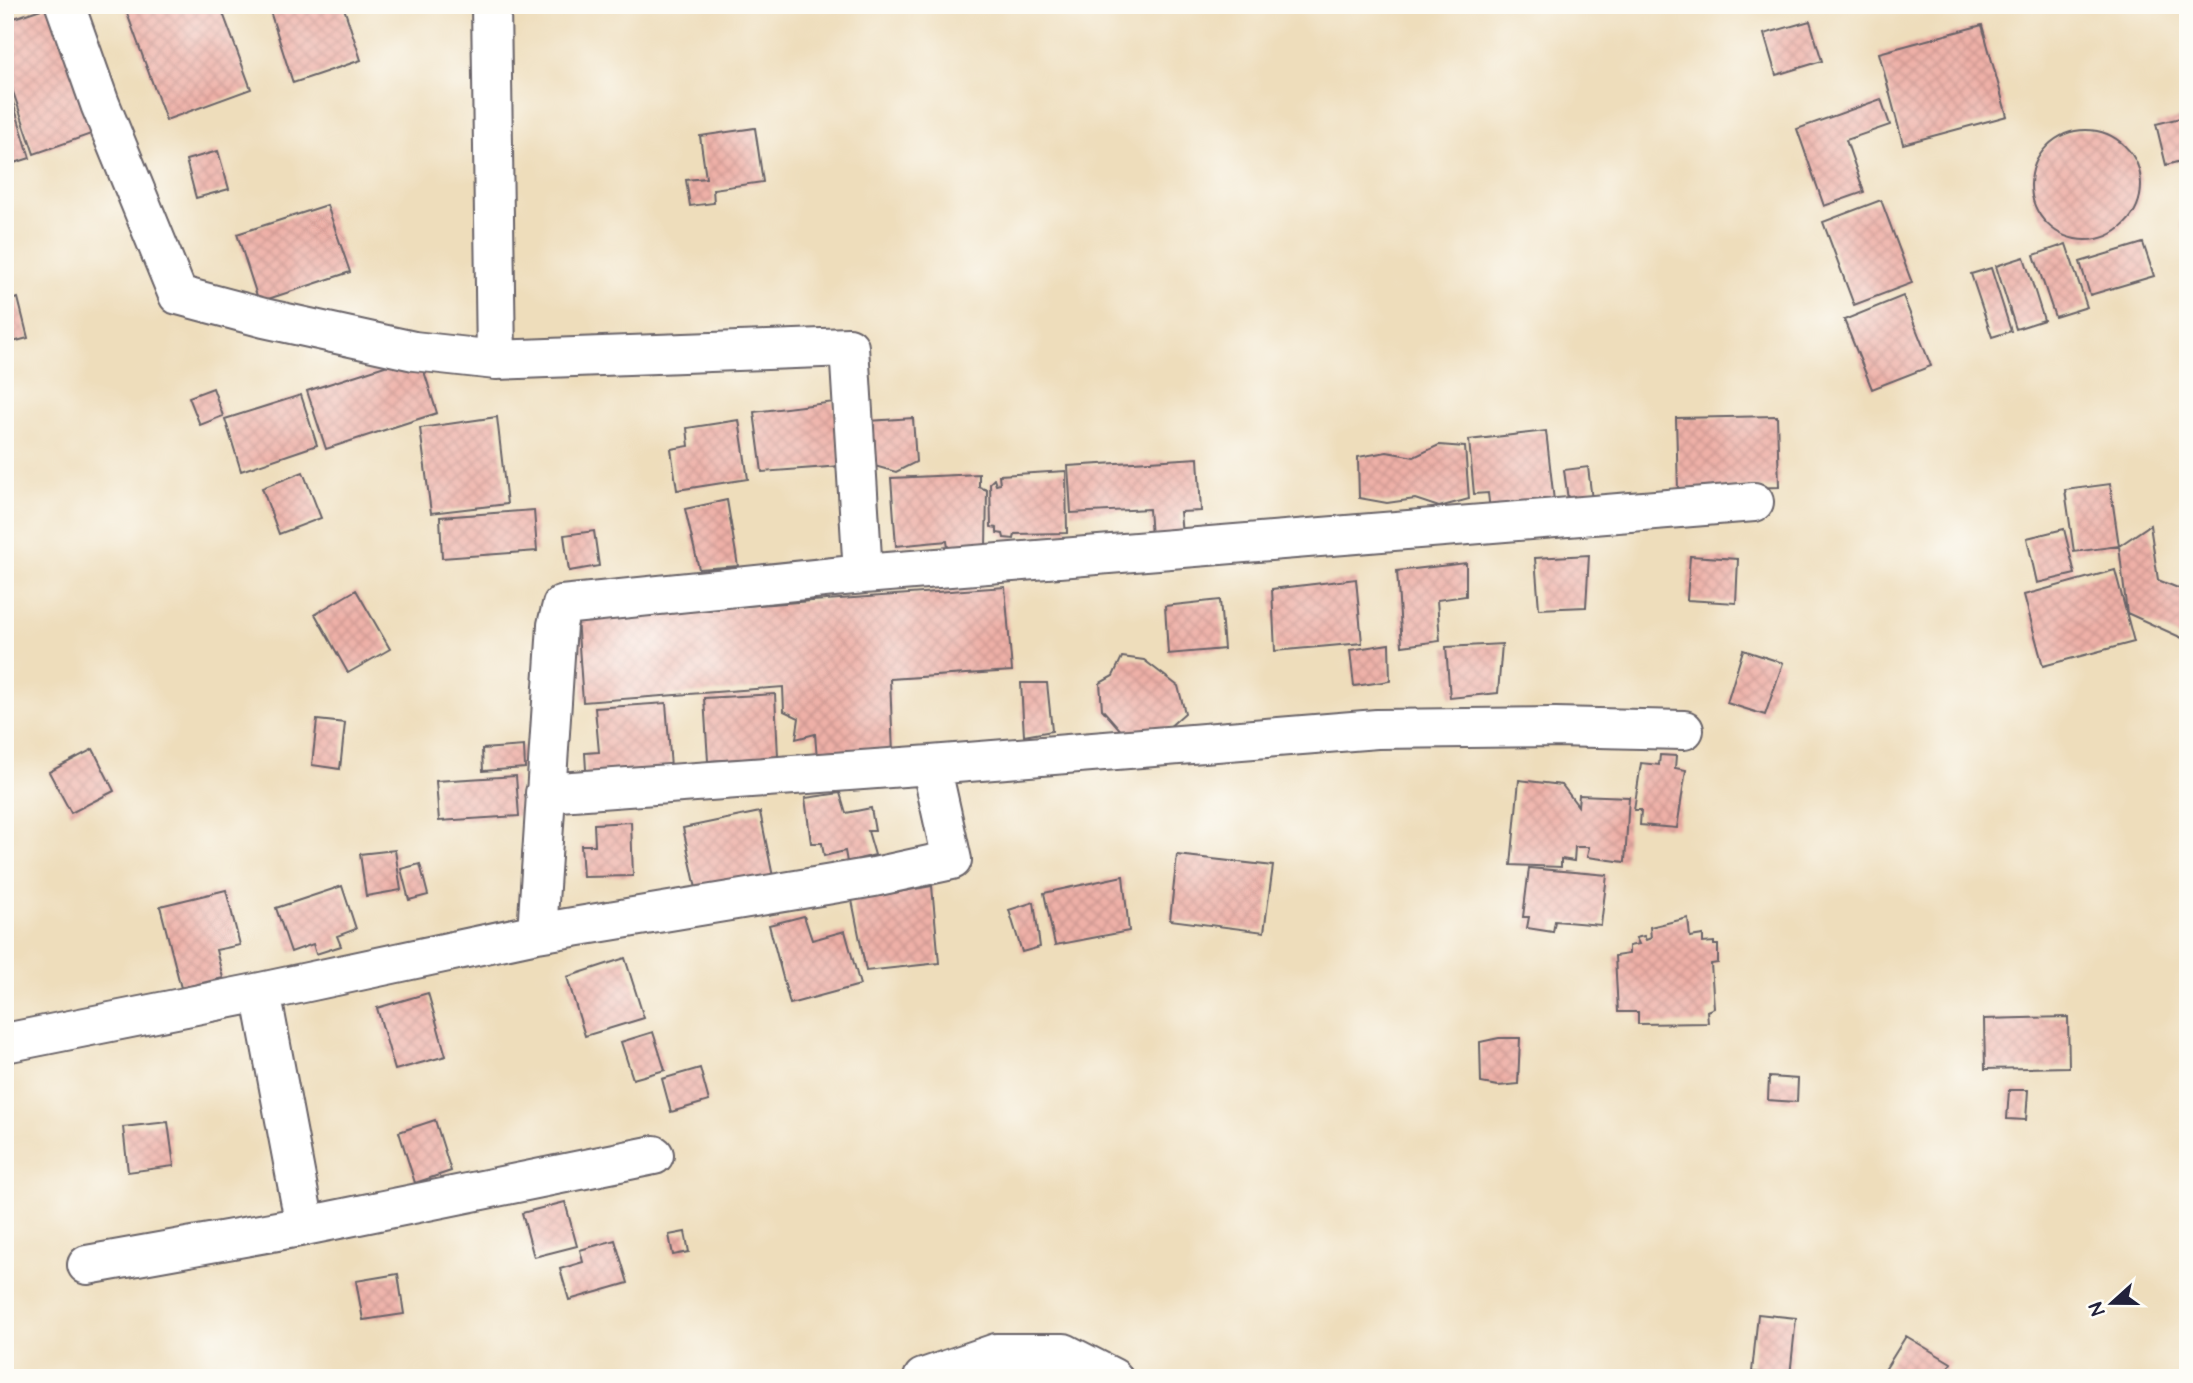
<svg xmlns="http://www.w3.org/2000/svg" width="2193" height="1383" viewBox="0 0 2193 1383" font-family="'Architects Daughter',sans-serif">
	<defs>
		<pattern id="building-cross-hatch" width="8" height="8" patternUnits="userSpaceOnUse" patternTransform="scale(1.75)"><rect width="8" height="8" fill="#eeb0a7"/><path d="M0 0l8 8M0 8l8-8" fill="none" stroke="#cc9791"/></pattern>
	</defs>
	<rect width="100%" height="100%" fill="#fdfcf7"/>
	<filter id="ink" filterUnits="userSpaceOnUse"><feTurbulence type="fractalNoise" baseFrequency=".0143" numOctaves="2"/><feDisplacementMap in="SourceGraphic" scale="14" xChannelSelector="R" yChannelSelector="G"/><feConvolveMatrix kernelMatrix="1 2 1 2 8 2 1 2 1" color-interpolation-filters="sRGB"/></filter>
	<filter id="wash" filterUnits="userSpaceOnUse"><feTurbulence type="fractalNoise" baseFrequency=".00686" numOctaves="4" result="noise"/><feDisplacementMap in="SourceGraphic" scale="28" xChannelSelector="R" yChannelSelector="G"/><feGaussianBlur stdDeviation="1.57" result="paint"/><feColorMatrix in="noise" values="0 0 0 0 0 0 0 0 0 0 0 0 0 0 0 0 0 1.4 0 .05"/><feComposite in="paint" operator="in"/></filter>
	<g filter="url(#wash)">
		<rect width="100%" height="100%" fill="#edb"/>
		<g id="blocks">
			<!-- building -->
			<path fill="url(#building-cross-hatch)" d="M124,5H220L251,89L166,120Z
				M268,5H343L361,60L293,83Z
				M50,6L94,133L34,154L5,68V21Z
				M1810,21L1822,61L1776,75L1764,34Z
				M1982,25L2007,116L1903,144L1879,53Z
				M8,86L30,158L5,166V87Z
				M1881,99L1890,125L1846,140L1864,192L1824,206L1797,129Z
				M2188,116V159L2166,165L2156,124Z
				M755,128L763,182L713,189L714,203L690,206L686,180L706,178L700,136Z
				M2031 185a55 55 0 1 1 110 0a55 55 0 1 1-110 0Z
				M218,151L229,189L196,198L186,160Z
				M1881,200L1912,283L1854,305L1823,222Z
				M327,205L350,272L259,302L237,234Z
				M2188,220V245H2187L2180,222Z
				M2143,243L2154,276L2090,295L2080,262Z
				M2066,244L2087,307L2055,317L2034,255Z
				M2024,257L2044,320L2016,329L1996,266Z
				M1991,268L2011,331L1992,337L1971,274Z
				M1903,296L1931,366L1872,389L1844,320Z
				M18,298L28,338L5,344V301Z
				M419,355L437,413L326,449L307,391Z
				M213,388L223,416L200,425L189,397Z
				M301,395L317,445L241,471L225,419Z
				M834,402L841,466L762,472L754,412Z
				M1777,416L1779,487L1678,490L1676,418Z
				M497,417L507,504L431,513L420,428Z
				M913,418L916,462L896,472L871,465L869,421Z
				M739,420L748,479L677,490L671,449L689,446L687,428Z
				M1546,431L1554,501L1517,511V502L1490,511L1488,493L1474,494L1469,440Z
				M1439,445L1465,447L1469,499L1439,507L1415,499L1387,503L1359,498L1358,457L1387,452L1414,457Z
				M1198,458L1201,511L1180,512L1182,535L1151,537L1149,509L1071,513L1068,466Z
				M1588,467L1592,500L1569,507L1564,470Z
				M1066,471L1067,533L1015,534L1014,539L1004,538L1003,534L997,533V528L991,527L990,483L994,479L996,485L1000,484L999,475Z
				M303,472L321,518L279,534L262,488Z
				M979,474V487L987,490L986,547L948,548L947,541L896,546L891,478Z
				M2110,484L2119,546L2074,552L2065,490Z
				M727,500L738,566L699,569L685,509Z
				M534,510L537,551L442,558L440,517Z
				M2150,525L2158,580L2188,592V630L2182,638L2127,613L2119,546Z
				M2064,529L2075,574L2037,583L2027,538Z
				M594,531L599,566L569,571L564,535Z
				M1589,555L1586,607L1539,609L1535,558Z
				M1690,556L1738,559L1736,603L1687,600Z
				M1466,563V596L1437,600L1440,641L1402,646L1397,571Z
				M2115,570L2134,642L2043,666L2024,595Z
				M1356,579L1362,643L1275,651L1272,589Z
				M1005,587L1012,671L890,679L893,754L817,759L815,734L796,739L799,718L784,711L783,687L583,702L577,618Z
				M356,590L390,649L348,673L315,614Z
				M1220,600L1224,649L1168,654L1165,606Z
				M1389,644L1390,681L1354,686L1350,650Z
				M1502,644L1498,693L1450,698L1446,647Z
				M1743,650L1783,663L1765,715L1727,703Z
				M1122,657L1144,660L1178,686L1185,713L1167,729L1123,733L1102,709L1100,683L1113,676Z
				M1021,683H1047L1052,731L1024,736Z
				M775,694L778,757L708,761L704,698Z
				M666,703L672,780L587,786L585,753L599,752L595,708Z
				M317,720L345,723L340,769L312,765Z
				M524,746L525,768L483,771L482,749Z
				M93,749L114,791L71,813L49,772Z
				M1660,755L1676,756L1675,768L1686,770L1677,828L1640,825L1641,810H1634L1641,763L1659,765Z
				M516,776L519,816L439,821L436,781Z
				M1519,780L1562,785L1578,806L1579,795L1629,797L1625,862L1587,857L1589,847H1575L1574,861L1561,859V867L1511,865Z
				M840,793L846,813L871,808L875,831H868L875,855L847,862L845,851L824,856L822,843H811L805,798Z
				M760,812L773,877L697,893L683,828Z
				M631,822L633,876L583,877L581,845H595L594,824Z
				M395,850L401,890L366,896L360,854Z
				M1177,855L1273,866L1264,932L1170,920Z
				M420,864L428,895L409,900L401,869Z
				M1529,868L1607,875L1601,925L1555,921L1553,932L1527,928L1529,917H1523Z
				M1123,876L1129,931L1055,945L1044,893Z
				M342,886L356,929L337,936L341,946L316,954L313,944L291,952L276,908Z
				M932,886L939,963L866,971L852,900Z
				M226,890L240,945L216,950L223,978L181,988L160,906Z
				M1034,902L1040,947L1022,952L1009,910Z
				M804,916L812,940L845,931L860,985L790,1004L769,925Z
				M1688,918L1690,937L1703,935V943L1714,942V945H1718V963L1711,964L1714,1008L1707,1011L1708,1023L1638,1024V1012H1618L1615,956L1629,954V946L1639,944L1636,938L1644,936L1646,940L1651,938L1650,927Z
				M625,958L644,1018L585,1036L567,977Z
				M428,993L446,1056L395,1070L377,1008Z
				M2068,1017L2069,1067L1985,1069L1984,1019Z
				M653,1032L665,1070L633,1079L621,1042Z
				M1499,1038H1520L1518,1084L1498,1086L1481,1083L1480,1042Z
				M700,1068L709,1101L671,1112L662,1079Z
				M1769,1077L1798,1079L1797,1102L1768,1100Z
				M2009,1090H2028L2026,1120L2007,1119Z
				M435,1120L451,1171L415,1183L399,1132Z
				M168,1122L174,1166L128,1172L123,1127Z
				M565,1202L577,1246L534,1257L522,1213Z
				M685,1232L689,1252L673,1255L669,1235Z
				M615,1240L628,1283L569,1300L560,1269L583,1262L580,1250Z
				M398,1274L404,1314L363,1320L356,1281Z
				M1758,1314L1796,1318L1790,1376L1752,1372Z
				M1906,1336L1951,1363L1942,1378H1880Z"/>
		</g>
	</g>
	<g filter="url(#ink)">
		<use href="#blocks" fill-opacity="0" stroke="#696368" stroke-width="2"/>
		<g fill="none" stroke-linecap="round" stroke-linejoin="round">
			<defs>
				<path id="minor" d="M65,5L100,104L178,295L264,318L414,351L496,360L849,347L863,574
					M491,5L496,360
					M545,793L931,765
					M537,933L874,877L952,860L931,765L1377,729L1555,727L1684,730
					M261,992L305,1226L654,1155
					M5,1043L261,992L537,933L557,625L562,605L863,574L1754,502
					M87,1265L305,1226
					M923,1378L996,1353H1064L1113,1378"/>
			</defs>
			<!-- minor casing -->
			<use href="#minor" stroke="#696368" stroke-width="42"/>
			<!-- minor -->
			<use href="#minor" stroke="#fff" stroke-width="38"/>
		</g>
	</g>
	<!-- margin -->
	<rect width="2193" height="1383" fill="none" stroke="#fdfcf7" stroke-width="28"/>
	<!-- north arrow -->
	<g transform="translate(2112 1303) rotate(249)" stroke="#fdfcf7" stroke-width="5" paint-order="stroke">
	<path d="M0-5L12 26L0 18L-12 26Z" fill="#22223b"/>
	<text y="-10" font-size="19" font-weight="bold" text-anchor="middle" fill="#22223b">N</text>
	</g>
</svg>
